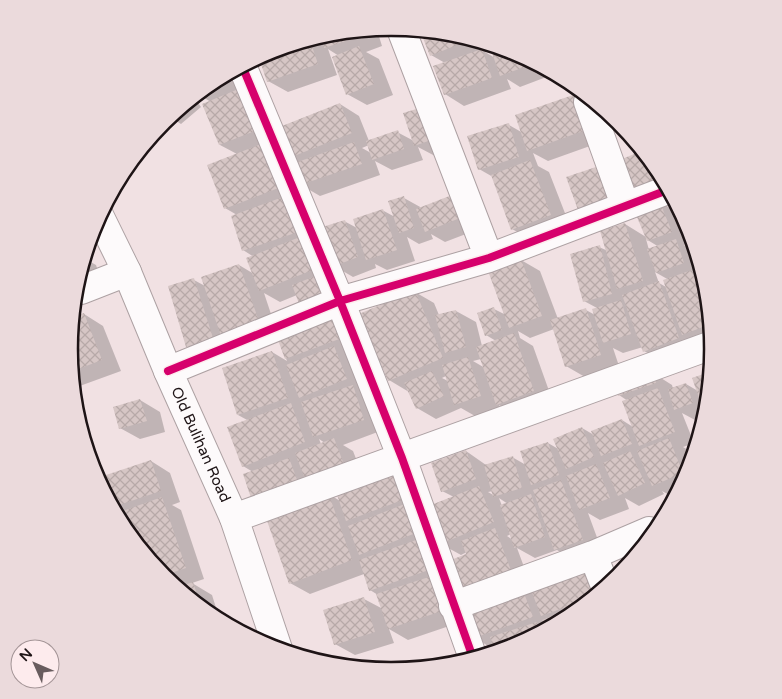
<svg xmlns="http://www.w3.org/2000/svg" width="782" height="699" viewBox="0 0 782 699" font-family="'Varela Round',sans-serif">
	<defs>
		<pattern id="building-cross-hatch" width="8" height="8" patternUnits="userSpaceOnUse" patternTransform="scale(1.25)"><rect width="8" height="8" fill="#d6c6c5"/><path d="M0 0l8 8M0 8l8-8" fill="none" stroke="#b7a9a8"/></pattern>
	</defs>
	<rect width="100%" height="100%" fill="#f1e1e3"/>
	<!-- shadow -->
	<path fill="#0003" fill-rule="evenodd" d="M377,30L382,46L366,52L379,59L393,95L367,105L347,94L339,56L328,49L337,75L288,92L268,81L260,57L268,52Z
		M422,34L514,52L549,76L520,87L507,79L511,89L464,106L445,94V63L431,55ZM492,50L495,58L485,52Z
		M243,69L313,241L344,221L357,228L382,210L395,217L404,198L422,208L451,196L479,229L445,242L431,234L433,239L419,244L407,237L415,261L387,270L375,264L376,268L353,277L331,264L383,430L343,445L353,451L364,479L426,508L454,497L442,491L466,451L486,465L512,457L526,465L548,443L560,450L582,428L594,435L622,420L633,427L628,401L619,395L653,373L672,385L673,389L686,384L698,391L693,379L708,373L699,418L695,420L682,413L694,443L683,447L688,450L691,458L688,473L673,497L662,491L664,494L639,506L625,498L629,509L600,520L588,513L602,551L574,560L557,550L535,558L517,548L530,583L607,585L514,647L495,651L475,637L467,552L461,555L441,544L461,622L408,640L389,629L394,643L355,655L335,644L364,599L383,609L378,595L370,590L364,574L310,594L290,583L253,472L243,466L249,421L238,415L272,352L287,361L278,338L207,357L187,346L194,280L205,286L239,265L254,274V257L243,250L237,215L225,208L237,154L220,145L204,105L211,102L201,96ZM264,293L280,302L297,295L317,317L277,332ZM319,439L325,443L321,444ZM337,491L340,501L329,494ZM493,491L495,496L488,492ZM499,498L508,504L502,506ZM511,534L513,540L507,536ZM530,584L534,594L522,587Z
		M573,96L592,107L604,141L548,161L533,153L538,166L549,172L570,226L532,240L512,229L493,177L479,169L509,125L523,133Z
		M196,100L201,107L181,124L170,117Z
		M340,104L359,116L369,141L397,132L414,141L405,114L453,150L435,156L418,147L423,160L392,170L375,161L380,175L320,196L301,185L300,163L290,157ZM369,145L371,153L362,148Z
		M659,202L678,212L677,209L689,227L703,298L698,286H696L706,315L711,342L664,362L644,351L643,347L623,353L613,348L619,366L585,377L566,366L554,329L530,338L518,331L520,338L533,346L553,402L517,415L499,405L500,407L475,416L461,408L436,419L417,408L409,392L389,380L415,292L434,303L439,315L456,311L476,322L482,346L496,341L486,335L494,309L506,315L521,260L540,271L558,319L586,310L595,315L597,308L584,301L599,247L608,251L625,224L646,237ZM646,239L659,247L649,250ZM689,243L691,249L684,245ZM655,272L669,280L666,287L659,283ZM481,359L485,368L473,361ZM446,376L448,381L442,378Z
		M87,260L96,265L105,292L79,301Z
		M84,314L103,326L121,371L77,387L69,349L75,318Z
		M713,352L710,367L705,355Z
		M140,400L160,412L165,432L140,439L120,428Z
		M151,461L170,473L180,502L172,505L181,510L204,579L192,583L212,595L218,614L163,577L98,479Z
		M635,552L631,559L629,554Z"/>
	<!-- building -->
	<path fill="url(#building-cross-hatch)" d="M363,33L364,35L324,48L322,41Z
		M421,33L442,38L464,42L430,56Z
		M311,43L318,64L267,82L259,58L268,52Z
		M359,46L374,84L346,95L332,57Z
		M490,47L514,52L530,65L500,76Z
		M482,49L492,78L444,95L433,66Z
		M241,88L257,130L219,145L202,104Z
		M573,95L586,130L527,151L515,115Z
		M340,103L352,133L289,158L277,128Z
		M423,107L434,139L414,146L403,113Z
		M509,123L519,157L478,170L467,136Z
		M620,124L629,138L625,139Z
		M398,130L404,149L372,160L366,141Z
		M354,142L362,164L300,185L292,164Z
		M264,143L281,187L224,209L207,165Z
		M639,152L660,183L634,193L622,159Z
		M530,160L551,215L511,230L491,175Z
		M599,166L610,198L578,210L566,177Z
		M452,195L460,218L425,232L416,209Z
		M404,196L414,228L399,233L388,201Z
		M283,197L295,233L242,251L231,216Z
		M659,200L672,232L647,241L634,210Z
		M675,207L689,227L695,257L693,258Z
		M383,209L397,250L366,260L353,219Z
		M345,220L358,257L332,267L319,228Z
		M625,223L643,281L617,289L600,231Z
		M305,235L318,268L259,291L246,258Z
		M676,239L684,263L656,273L647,249Z
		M600,245L612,294L583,302L570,254Z
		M521,259L542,316L509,328L488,271Z
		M239,264L261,327L222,339L201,277Z
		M692,270L704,307L708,325L682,335L663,280Z
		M321,274L330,298L301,309L292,285Z
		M194,278L213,338L186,347L168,286Z
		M659,281L679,338L643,352L622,295Z
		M415,290L443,358L388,381L359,314Z
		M621,300L631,334L603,343L592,309Z
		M494,307L502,330L485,336L477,313Z
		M586,308L601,355L565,367L550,320Z
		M332,310L342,338L285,359L275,332Z
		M456,310L466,347L445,353L435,315Z
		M84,313L102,360L73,371L69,349L76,316Z
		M514,333L534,391L496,405L476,347Z
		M334,346L347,379L299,398L286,365Z
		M272,351L288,398L237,415L222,368Z
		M468,357L481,396L454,405L442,365Z
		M432,371L444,396L416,409L404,383Z
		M653,372L656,383L618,396L614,385Z
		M709,372L708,373L702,406L692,378Z
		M686,383L693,403L674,410L668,389Z
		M353,385L364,420L313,437L301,402Z
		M658,388L675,432L639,446L622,401Z
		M140,399L147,421L119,429L113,407Z
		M291,403L305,442L242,467L227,427Z
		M622,419L632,444L601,456L591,431Z
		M582,427L594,457L566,469L553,439Z
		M334,438L346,470L307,484L295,453Z
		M669,438L683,473L652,486L637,451Z
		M548,442L559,475L531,485L520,451Z
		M466,450L476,479L441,492L431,463Z
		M630,451L645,483L618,496L603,463Z
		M513,456L522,488L493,497L484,465Z
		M289,458L299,485L252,501L243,474Z
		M151,460L161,491L116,506L97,478Z
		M596,464L610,498L579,510L566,476Z
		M395,466L408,498L346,521L335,489Z
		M561,480L583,540L554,550L533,490Z
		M479,486L494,522L440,544L426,507Z
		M328,492L352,560L289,584L265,515Z
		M531,494L545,537L514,548L500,505Z
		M162,497L186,568L162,576L120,512Z
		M410,502L421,531L359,555L348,526Z
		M495,528L512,573L457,592L446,562L466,554L461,541Z
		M416,540L426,571L369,591L359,560Z
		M584,562L595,593L585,600L541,616L528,582Z
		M432,576L442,611L388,629L376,594Z
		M193,582L199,601L178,587Z
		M521,585L533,617L474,638L462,607Z
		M364,597L375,632L334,645L323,610Z
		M569,610L545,627L542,620Z
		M537,622L539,630L514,647L494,651L490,637Z"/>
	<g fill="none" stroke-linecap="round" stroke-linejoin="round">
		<defs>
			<path id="minor" d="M401,29L489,258
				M243,68L340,301L402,458L472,655
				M588,102L625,205
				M81,290L127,272
				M168,371L340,301L489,258L665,191
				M234,518L712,345
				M593,555L605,586
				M453,606L593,555L649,531"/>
			<g id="tertiary">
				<path id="s1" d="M100,217L127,272L168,371L234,518L278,649"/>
			</g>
		</defs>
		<!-- minor casing -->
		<use href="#minor" stroke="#ada1a3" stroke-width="30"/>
		<!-- tertiary casing -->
		<use href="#tertiary" stroke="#ada1a3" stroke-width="30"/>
		<!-- minor -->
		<use href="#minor" stroke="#fdfafb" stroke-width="28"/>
		<!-- tertiary -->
		<use href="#tertiary" stroke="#fdfafb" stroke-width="28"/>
		<defs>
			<path id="cycleway" d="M243,68L340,301L402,458L472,655
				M168,371L340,301L489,258L665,191"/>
		</defs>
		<!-- cycleway casing -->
		<use href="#cycleway" stroke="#fdebed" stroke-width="11"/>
		<!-- cycleway -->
		<use href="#cycleway" stroke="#d6006c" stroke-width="8"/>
	</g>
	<g text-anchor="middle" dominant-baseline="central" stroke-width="4" stroke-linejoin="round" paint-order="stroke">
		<!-- street labels -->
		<g font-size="15" fill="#1e1416" stroke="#fdebed">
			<text stroke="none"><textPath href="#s1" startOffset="249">Old Bulihan Road</textPath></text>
		</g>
	</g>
	<!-- crop -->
	<path d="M0 0H782V699H0ZM78 349a313 313 0 1 1 626 0a313 313 0 1 1-626 0Z" fill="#ebdadc" fill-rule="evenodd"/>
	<path fill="none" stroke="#1e1416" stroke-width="2.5" d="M78 349a313 313 0 1 1 626 0a313 313 0 1 1-626 0Z"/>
	<!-- north arrow -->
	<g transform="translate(35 664) rotate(315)"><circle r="24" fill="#fdebed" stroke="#a49597"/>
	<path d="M0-4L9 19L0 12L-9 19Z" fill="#685c5e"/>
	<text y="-8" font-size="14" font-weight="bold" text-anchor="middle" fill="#1e1416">N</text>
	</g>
</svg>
